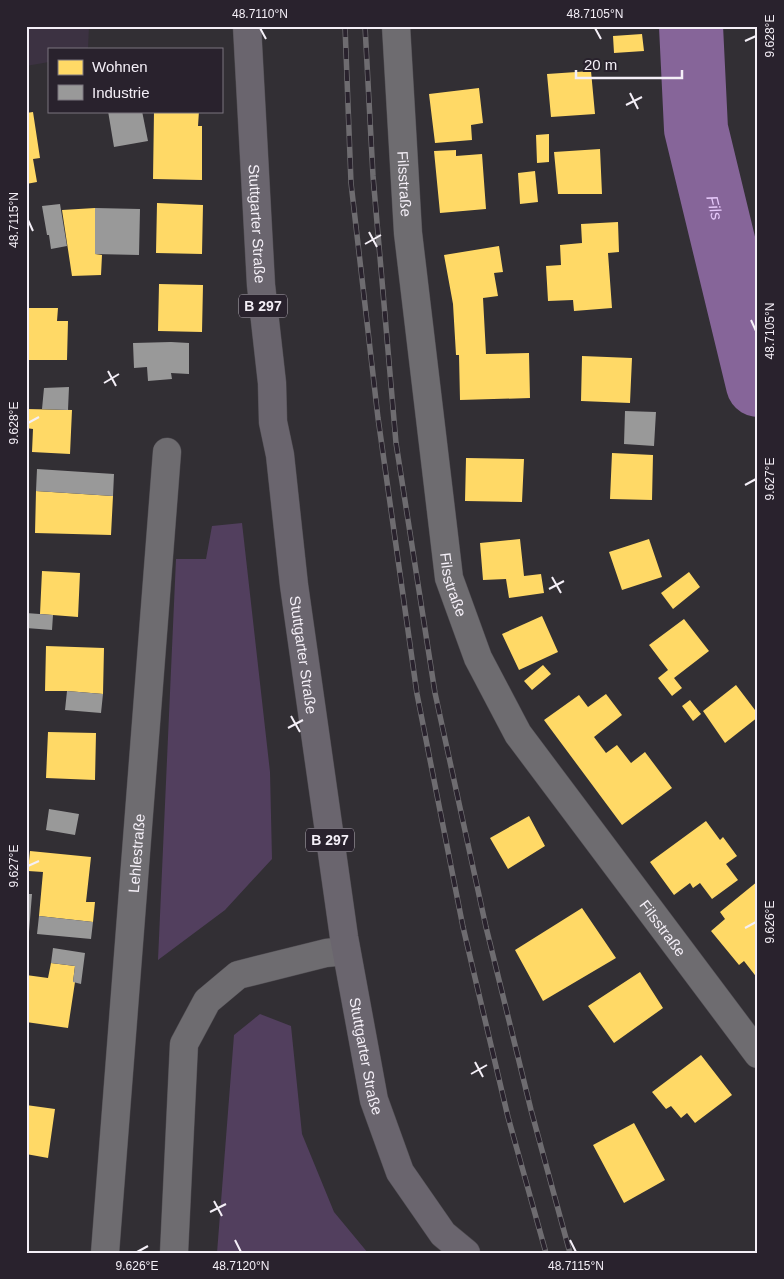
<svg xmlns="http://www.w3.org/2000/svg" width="784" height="1279" viewBox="0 0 784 1279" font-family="Arial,sans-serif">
	<rect width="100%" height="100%" fill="#322f34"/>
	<!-- built -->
	<path fill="#3c3242" d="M26,26H89L88,49H49V62L26,66Z"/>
	<!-- green -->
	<path fill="#523f5e" d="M242,523L270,772L272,859L225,910L158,960L176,559H206L212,526Z
		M260,1014L291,1026L302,1134L334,1212L368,1253H217L234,1035Z"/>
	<!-- homes -->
	<path fill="#ffd966" d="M642,34L644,51L614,53L613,36Z
		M591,71L595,114L551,117L547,74Z
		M479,88L483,123L471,125L472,140L435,143L429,94Z
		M154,111H199L198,126H202V180L153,179Z
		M33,112L40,158L33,159L37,182L26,184V113Z
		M549,134V162L537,163L536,135Z
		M600,149L602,194H558L554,152Z
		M456,150V156L482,154L486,209L440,213L434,151Z
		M535,171L538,202L520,204L518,173Z
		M157,203L203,205L202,254L156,253Z
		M95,208V254L102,255L101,275L72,276L62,210Z
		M618,222L619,252L608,253L612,308L574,311L573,300L548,301L546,266L561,265L560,245L582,243L581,224Z
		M499,246L503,272L494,273L498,296L483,298L486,354L529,353L530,398L460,400L459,355H456L453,304L444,255Z
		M159,284L203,285L202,332L158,331Z
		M26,308H58L57,321H68L67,360H27Z
		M582,356L632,358L630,403L581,401Z
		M26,409L72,410L70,454L32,452L33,429L26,428Z
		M612,453L653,455L652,500L610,499Z
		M466,458L524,459L522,502L465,501Z
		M36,491L113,496L111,535L35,533Z
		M520,539L524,576L541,574L544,593L509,598L506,579L483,580L480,543Z
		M649,539L662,577L622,590L609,552Z
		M42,571L80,573L78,617L40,614Z
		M689,572L700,587L673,609L661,593Z
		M542,616L558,652L519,670L502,634Z
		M684,619L709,651L674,678L682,688L672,696L658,678L668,670L649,645Z
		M46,646L104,648L103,694L67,691H45Z
		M543,665L551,674L532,690L524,681Z
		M736,685L758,714V717L725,743L703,711Z
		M606,694L622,715L594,737L606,753L617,745L631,763L645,752L672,788L622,825L544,720L579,695L588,707Z
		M690,700L701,714L693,721L682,706Z
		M48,732L96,733L95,780L46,778Z
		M529,816L545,846L508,869L490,838Z
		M706,821L720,840L723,837L737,856L726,864L738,880L712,899L700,883L693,888L690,883L674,895L650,862Z
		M30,851L91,857L86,902H95L93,922L39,916L43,872L28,871Z
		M758,881V979L744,961L739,965L711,931L725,919L720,912Z
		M582,908L616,958L543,1001L515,950Z
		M51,963L75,966L73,982H75L68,1028L26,1022V975L48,978Z
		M640,972L663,1008L614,1043L588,1006Z
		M701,1055L732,1095L695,1123L687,1113L681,1118L671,1106L666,1109L652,1092Z
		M26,1105L55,1109L48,1158L26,1154Z
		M634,1123L665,1180L624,1203L593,1145Z"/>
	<!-- industry -->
	<path fill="#999" d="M108,111H142L148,141L114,147Z
		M60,204L67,246L51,249L49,235H47L42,206Z
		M95,208L140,209L139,255L95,254Z
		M171,342L189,343V374L171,373L172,379L148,381L147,367L134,368L133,343Z
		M69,387L68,410L42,409L44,388Z
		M625,411L656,412L654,446L624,444Z
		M37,469L114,474L113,496L36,491Z
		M26,613L53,615L52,630L26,628Z
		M67,691L103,694L101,713L65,710Z
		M49,809L79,814L75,835L46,830Z
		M26,894H32L29,932H26Z
		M39,916L93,922L91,939L37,934Z
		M53,948L85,953L81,984L73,982L75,966L51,963Z"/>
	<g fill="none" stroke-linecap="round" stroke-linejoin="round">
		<!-- river -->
		<path stroke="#866599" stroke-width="64" id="s1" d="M691,26L696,129L758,385"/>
		<defs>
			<g id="minor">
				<path id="s2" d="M396,26L408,233L449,578L478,658L518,734L758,1054"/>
				<path id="s3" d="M105,1253L167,452"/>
				<path d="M174,1253L184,1044L207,1001L238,975L326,953L346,951"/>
			</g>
			<g id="major">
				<path id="s4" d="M247,26L261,285L272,383L273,422L280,455L294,585L344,937L374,1100L400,1172L443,1234L466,1253"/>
			</g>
		</defs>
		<!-- minor casing -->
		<use href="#minor" stroke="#4e4b50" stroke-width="29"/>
		<!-- major casing -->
		<use href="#major" stroke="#4e4b50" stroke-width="29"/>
		<!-- minor -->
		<use href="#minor" stroke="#6e6c70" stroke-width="28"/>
		<!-- major -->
		<use href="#major" stroke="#6a656e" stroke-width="28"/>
		<defs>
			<path id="rail" d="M345,26L351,183L378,418L417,694L463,927L508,1117L546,1253
				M365,26L373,176L396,443L435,693L486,927L531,1110L570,1253"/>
		</defs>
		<!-- rail casing -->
		<use href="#rail" stroke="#6e6c70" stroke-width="5.5"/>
		<!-- rail -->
		<use href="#rail" stroke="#29222d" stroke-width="4" stroke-dasharray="11" stroke-linecap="butt"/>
	</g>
	<!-- ticks -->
	<path fill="none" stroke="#f4eff7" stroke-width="2" d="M260,28L266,39M595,28L601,39M745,41L756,36M630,93L638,109M626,105L642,97M28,220L33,231M369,232L377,247M365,244L381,235M751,320L756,331M108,371L116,386M104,383L119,374M28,423L39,417M745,485L756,479M552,577L561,593M549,589L564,581M291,716L300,732M288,728L303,720M28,866L39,861M745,928L756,922M475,1062L483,1077M471,1074L487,1065M214,1201L222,1216M210,1212L226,1204M235,1240L241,1252M570,1240L576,1252M137,1252L148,1246"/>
	<g text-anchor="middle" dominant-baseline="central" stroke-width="5" stroke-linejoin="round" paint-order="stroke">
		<!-- shield labels -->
		<g fill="#29222d" stroke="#b7b2ba" stroke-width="1">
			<rect x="239" y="294.5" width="48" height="23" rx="4"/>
			<rect x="306" y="828.5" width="48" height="23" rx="4"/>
		</g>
		<g font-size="14" font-weight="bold" fill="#f4eff7">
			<text x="263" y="306">B 297</text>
			<text x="330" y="840">B 297</text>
		</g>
		<!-- street labels -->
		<g font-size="15" fill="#f4eff7" stroke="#29222d">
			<text stroke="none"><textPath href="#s2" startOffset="158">Filsstraße</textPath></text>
			<text stroke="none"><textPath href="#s4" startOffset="198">Stuttgarter Straße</textPath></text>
			<text stroke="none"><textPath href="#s2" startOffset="562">Filsstraße</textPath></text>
			<text stroke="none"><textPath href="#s4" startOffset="632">Stuttgarter Straße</textPath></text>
			<text stroke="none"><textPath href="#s3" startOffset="401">Lehlestraße</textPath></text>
			<text stroke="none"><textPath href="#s2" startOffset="968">Filsstraße</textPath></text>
			<text stroke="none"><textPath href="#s4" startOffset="1038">Stuttgarter Straße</textPath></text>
		</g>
		<!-- water labels -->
		<g font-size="16" font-style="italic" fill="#e7c9fb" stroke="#29222d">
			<text stroke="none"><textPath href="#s1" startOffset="184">Fils</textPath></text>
		</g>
	</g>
	<!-- border -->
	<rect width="784" height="1279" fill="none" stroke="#29222d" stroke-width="55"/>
	<!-- legend -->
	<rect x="48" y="48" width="175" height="65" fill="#29222d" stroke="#7a747e"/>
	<rect x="58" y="60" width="25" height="15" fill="#ffd966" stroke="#7a747e"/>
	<text x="92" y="72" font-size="15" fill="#f4eff7">Wohnen</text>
	<rect x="58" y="85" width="25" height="15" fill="#999999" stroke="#7a747e"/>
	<text x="92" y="98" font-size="15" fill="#f4eff7">Industrie</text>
	<!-- scale -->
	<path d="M576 70v8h106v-8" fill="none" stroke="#f4eff7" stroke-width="2.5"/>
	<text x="584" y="70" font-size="15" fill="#f4eff7" stroke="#29222d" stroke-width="4" paint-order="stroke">20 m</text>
	<rect x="28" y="28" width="728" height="1224" fill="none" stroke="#f4eff7" stroke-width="2"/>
	<g font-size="12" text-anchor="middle" fill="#f4eff7">
		<text x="260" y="18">48.7110°N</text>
		<text x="595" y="18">48.7105°N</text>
		<text transform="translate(770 36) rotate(-90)" y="4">9.628°E</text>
		<text transform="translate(14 220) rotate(-90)" y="4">48.7115°N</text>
		<text transform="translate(770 331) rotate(-90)" y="4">48.7105°N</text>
		<text transform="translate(14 423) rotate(-90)" y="4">9.628°E</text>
		<text transform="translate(770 479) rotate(-90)" y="4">9.627°E</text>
		<text transform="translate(14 866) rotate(-90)" y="4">9.627°E</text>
		<text transform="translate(770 922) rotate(-90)" y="4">9.626°E</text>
		<text x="137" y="1270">9.626°E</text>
		<text x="241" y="1270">48.7120°N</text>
		<text x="576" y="1270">48.7115°N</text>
	</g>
</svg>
